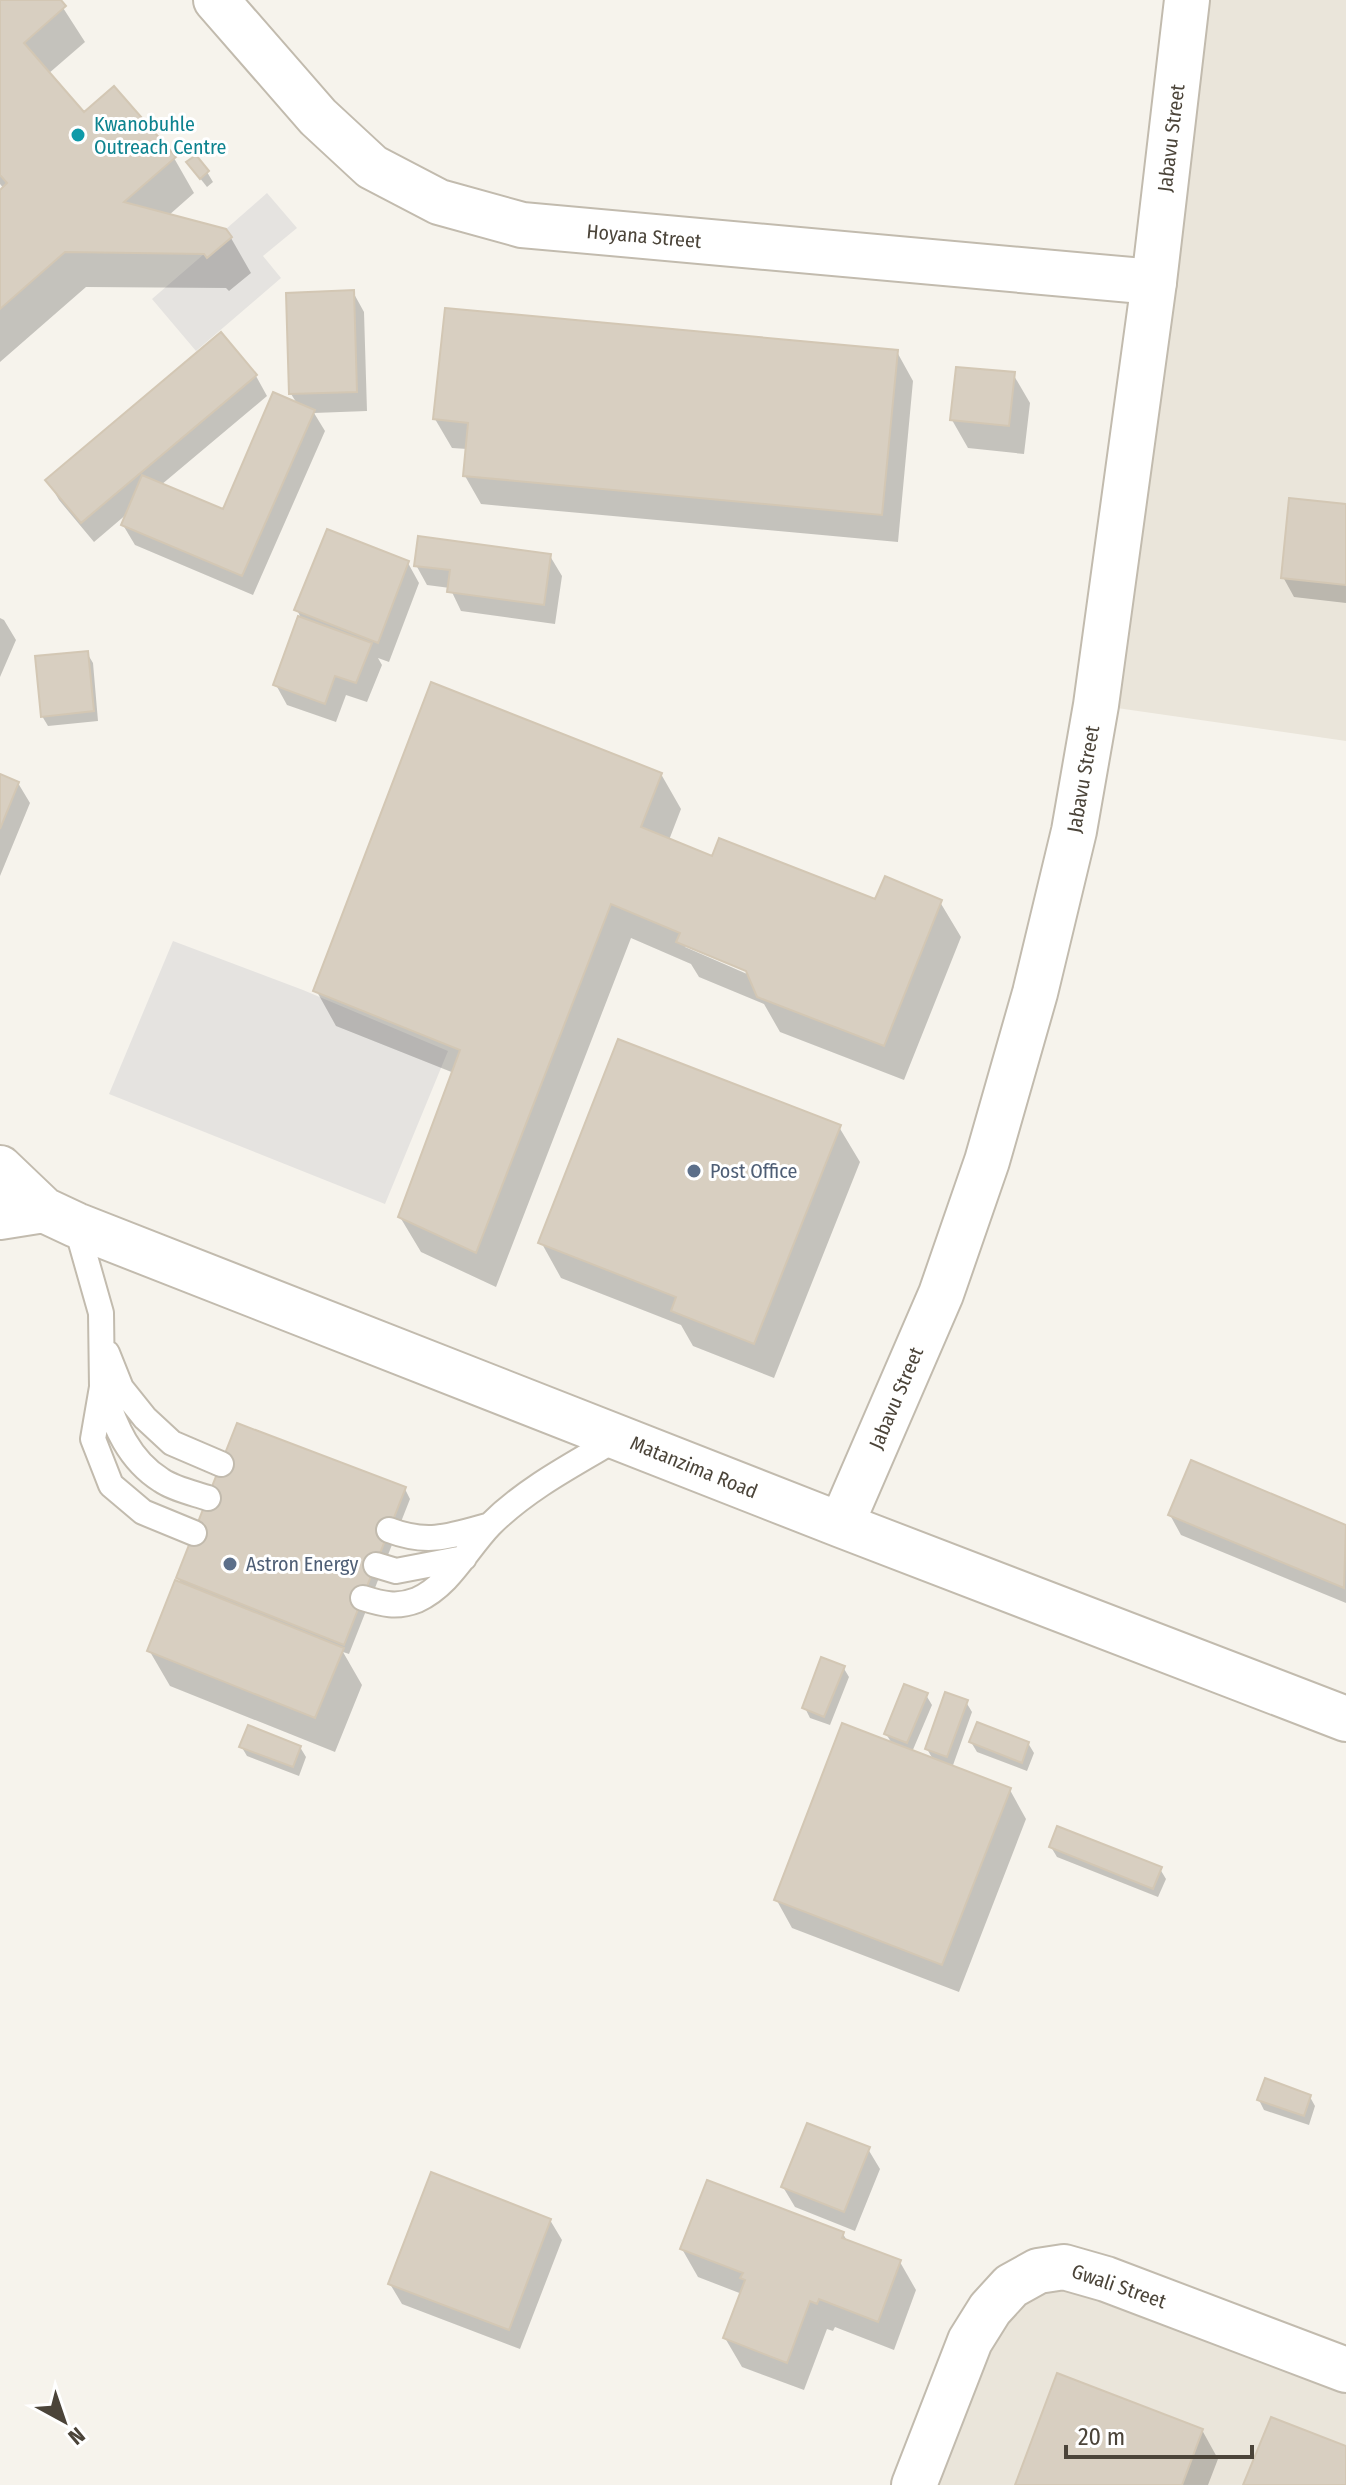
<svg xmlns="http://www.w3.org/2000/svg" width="1346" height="2485" viewBox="0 0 1346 2485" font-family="'Fira Sans Condensed',sans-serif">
	<rect width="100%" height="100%" fill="#f6f3ec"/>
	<!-- residential -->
	<path fill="#eae5da" d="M1187,0H1346V741L1096,705Z
		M1038,2271L1346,2370V2485H914L970,2341Z"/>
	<!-- parking -->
	<path fill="#e5e3e0" d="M267,193L297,228L263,256L281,278L196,351L152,299L204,254L208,257L232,237L226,229Z
		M173,941L303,990L448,1051L385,1204L109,1094Z"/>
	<!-- shadow -->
	<path fill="#0003" fill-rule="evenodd" d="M0,0H58L85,42L48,74L84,115L174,158L194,193L168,216L231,238L251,273L229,291L226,288L86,287L0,362V192L4,189L0,184Z
		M188,163L207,172L213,182L207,187Z
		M353,292L364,312L367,411L314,413L325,431L253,595L135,545L123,525L128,513L94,542L59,500L48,481L221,335L256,376L267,396L161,485L224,512L298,405L291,394Z
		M897,352L913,381L898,542L481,504L465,476L467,449L452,448L435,419Z
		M1013,374L1030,403L1024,454L968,448L952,420Z
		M1346,506V603L1294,597L1283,577Z
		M550,556L562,576L555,624L461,611L450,588L427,585L416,565Z
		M408,563L419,583L389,662L378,658L382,665L367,702L346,695L336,722L287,705L276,685L300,616L297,610Z
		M0,618L4,620L16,640L0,677Z
		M87,653L93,663L98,721L48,726L42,716Z
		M661,774L681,809L669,840L713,859L876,902H940L961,937L904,1080L780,1032L764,1004L699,977L691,964L631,938L496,1287L421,1252L400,1217L454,1073L336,1026L316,990ZM685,943L756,973L754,977L685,947Z
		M0,776L18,783L30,803L0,876Z
		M839,1127L860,1162L774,1378L693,1346L681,1325L561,1278L541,1242Z
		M1192,1463L1346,1527V1603L1181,1535L1170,1515Z
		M405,1489L410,1499L349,1654L343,1652L362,1685L335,1752L170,1686L149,1650L182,1585L178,1577Z
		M843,1667L849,1677L830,1725L810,1718L805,1708Z
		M926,1695L932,1705L912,1752L934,1761L927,1749L966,1702L972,1712L952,1768L1010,1790L1026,1819L959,1992L792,1928L776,1899L893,1745L886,1734Z
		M971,1742L1028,1743L1034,1753L1027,1771L977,1752Z
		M241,1746L300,1747L306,1757L299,1776L247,1756Z
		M1051,1847L1160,1869L1166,1879L1158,1897L1057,1857Z
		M1310,2097L1315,2106L1309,2125L1264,2110L1259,2100Z
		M868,2149L880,2169L855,2231L795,2207L783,2187Z
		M550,2220L562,2240L520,2349L402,2304L390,2284Z
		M843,2234L848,2242L900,2262L916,2290L894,2350L835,2327L833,2331L827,2329L804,2390L742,2367L725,2338L742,2294L698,2277L682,2249Z
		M1202,2430L1218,2459L1208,2485H1017Z"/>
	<!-- building -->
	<path fill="#d8cfc1" stroke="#d3c7b4" stroke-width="2" d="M0,0H61L66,6L24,43L84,112L114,86L176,157L124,202L226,229L232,237L207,258L204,254L65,252L0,309V190L7,183L0,175Z
		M196,155L209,171L200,179L186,162Z
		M354,290L357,392L289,394L286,293Z
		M445,308L898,350L882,515L463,476L468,423L433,419Z
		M221,332L257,375L81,523L45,480Z
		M956,367L1015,372L1009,426L950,420Z
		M273,392L315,410L242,576L121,525L142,475L223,509Z
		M1289,498L1346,504V585L1281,578Z
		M327,529L409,561L378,643L294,610Z
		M418,536L551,554L544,605L447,592L450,570L414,566Z
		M298,616L372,643L356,683L335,676L325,704L273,685Z
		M88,651L94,711L41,717L35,656Z
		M431,682L662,773L641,827L712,856L719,838L875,899L885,876L942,900L884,1046L757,997L746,971L676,942L680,933L611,904L476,1253L398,1217L460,1050L313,991Z
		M0,774L19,782L0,829Z
		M618,1039L841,1125L754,1344L671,1311L676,1297L538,1243Z
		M237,1423L406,1487L344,1645L176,1578Z
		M1191,1460L1346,1525L1344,1588L1168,1515Z
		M175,1580L344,1648L315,1718L147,1651Z
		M821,1657L845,1666L824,1717L802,1708Z
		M904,1684L928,1693L907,1743L884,1734Z
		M945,1692L968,1700L947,1757L925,1749Z
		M977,1722L1029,1742L1022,1763L969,1742Z
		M842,1723L1011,1788L942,1965L774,1900Z
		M248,1725L301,1746L293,1767L239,1747Z
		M1057,1826L1162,1867L1153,1889L1049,1847Z
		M1265,2078L1311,2095L1304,2116L1257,2100Z
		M807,2123L870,2147L844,2212L781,2187Z
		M431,2172L551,2219L509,2330L388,2284Z
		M707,2180L844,2232L842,2238L901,2260L878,2322L819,2299L817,2304L810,2301L787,2363L723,2338L745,2280L740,2278L743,2273L680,2249Z
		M1057,2373L1203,2429L1182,2485H1015Z
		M1271,2417L1346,2446V2485H1243Z"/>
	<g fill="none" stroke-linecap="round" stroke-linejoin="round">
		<defs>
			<path id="service" d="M76,1225L101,1313L102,1387L93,1439L111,1485L143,1512L194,1533
				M107,1353L121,1388L145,1418L172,1443L221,1464
				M104,1392C115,1426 129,1460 161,1480C174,1489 193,1493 208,1498
				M389,1530C428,1545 451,1536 490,1525
				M376,1565L396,1571L464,1558
				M363,1598C382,1604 397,1608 417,1600C450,1585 466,1550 490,1525C527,1488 574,1464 618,1438"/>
			<path id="minor" d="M216,0L318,117L372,167L439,202L522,225L1154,282
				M914,2485L970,2341L990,2309L1011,2286L1038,2271L1064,2267L1106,2279L1346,2370"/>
			<path id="tertiary" d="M0,1168L44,1210L76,1225L841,1525L1346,1719
				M0,1217L44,1210
				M841,1525L941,1294L987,1161L1035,993L1074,831L1096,705L1154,282L1187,0"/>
		</defs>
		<!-- service casing -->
		<use href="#service" stroke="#c2bbae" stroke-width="28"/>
		<!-- minor casing -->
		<use href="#minor" stroke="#c2bbae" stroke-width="48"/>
		<!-- tertiary casing -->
		<use href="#tertiary" stroke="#c2bbae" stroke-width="48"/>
		<!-- service -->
		<use href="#service" stroke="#fff" stroke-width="24"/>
		<!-- minor -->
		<use href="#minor" stroke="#fff" stroke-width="44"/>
		<!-- tertiary -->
		<use href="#tertiary" stroke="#fff" stroke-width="44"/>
	</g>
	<!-- markers -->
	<circle fill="#0f9aa8" stroke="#fff" stroke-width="3" cx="78" cy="135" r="8"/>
	<g fill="#5c6f8a" stroke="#fff" stroke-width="3">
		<circle cx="694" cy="1171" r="8"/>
		<circle cx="230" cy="1564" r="8"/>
	</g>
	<g text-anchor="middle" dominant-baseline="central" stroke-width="6" stroke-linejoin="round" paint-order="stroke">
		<!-- culture labels -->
		<g font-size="20" fill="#0d838f" stroke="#fff" text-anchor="start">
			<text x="94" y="124">Kwanobuhle<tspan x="94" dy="23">Outreach Centre</tspan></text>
		</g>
		<!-- street labels -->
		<g font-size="20" fill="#4b4439" stroke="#fff">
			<text transform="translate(1171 138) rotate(-83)">Jabavu Street</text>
			<text transform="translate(644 236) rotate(5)">Hoyana Street</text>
			<text transform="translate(1083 779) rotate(-80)">Jabavu Street</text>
			<text transform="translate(896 1398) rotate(-67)">Jabavu Street</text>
			<text transform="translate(694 1467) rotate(22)">Matanzima Road</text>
			<text transform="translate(1119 2286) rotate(19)">Gwali Street</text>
		</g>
		<!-- service labels -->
		<g font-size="20" fill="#4e5e75" stroke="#fff" text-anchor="start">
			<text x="710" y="1171">Post Office</text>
			<text x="246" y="1564">Astron Energy</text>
		</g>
	</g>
	<!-- north arrow -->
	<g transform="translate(64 2421) rotate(140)" stroke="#ffffff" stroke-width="6" paint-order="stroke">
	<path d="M0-6L14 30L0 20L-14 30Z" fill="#4b4439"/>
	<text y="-12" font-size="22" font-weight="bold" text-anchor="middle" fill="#4b4439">N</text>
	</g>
	<!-- scale -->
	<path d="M1066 2445v12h186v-12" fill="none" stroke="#4b4439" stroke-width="4"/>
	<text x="1078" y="2445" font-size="24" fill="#4b4439" stroke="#ffffff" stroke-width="6" paint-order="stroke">20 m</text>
</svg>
